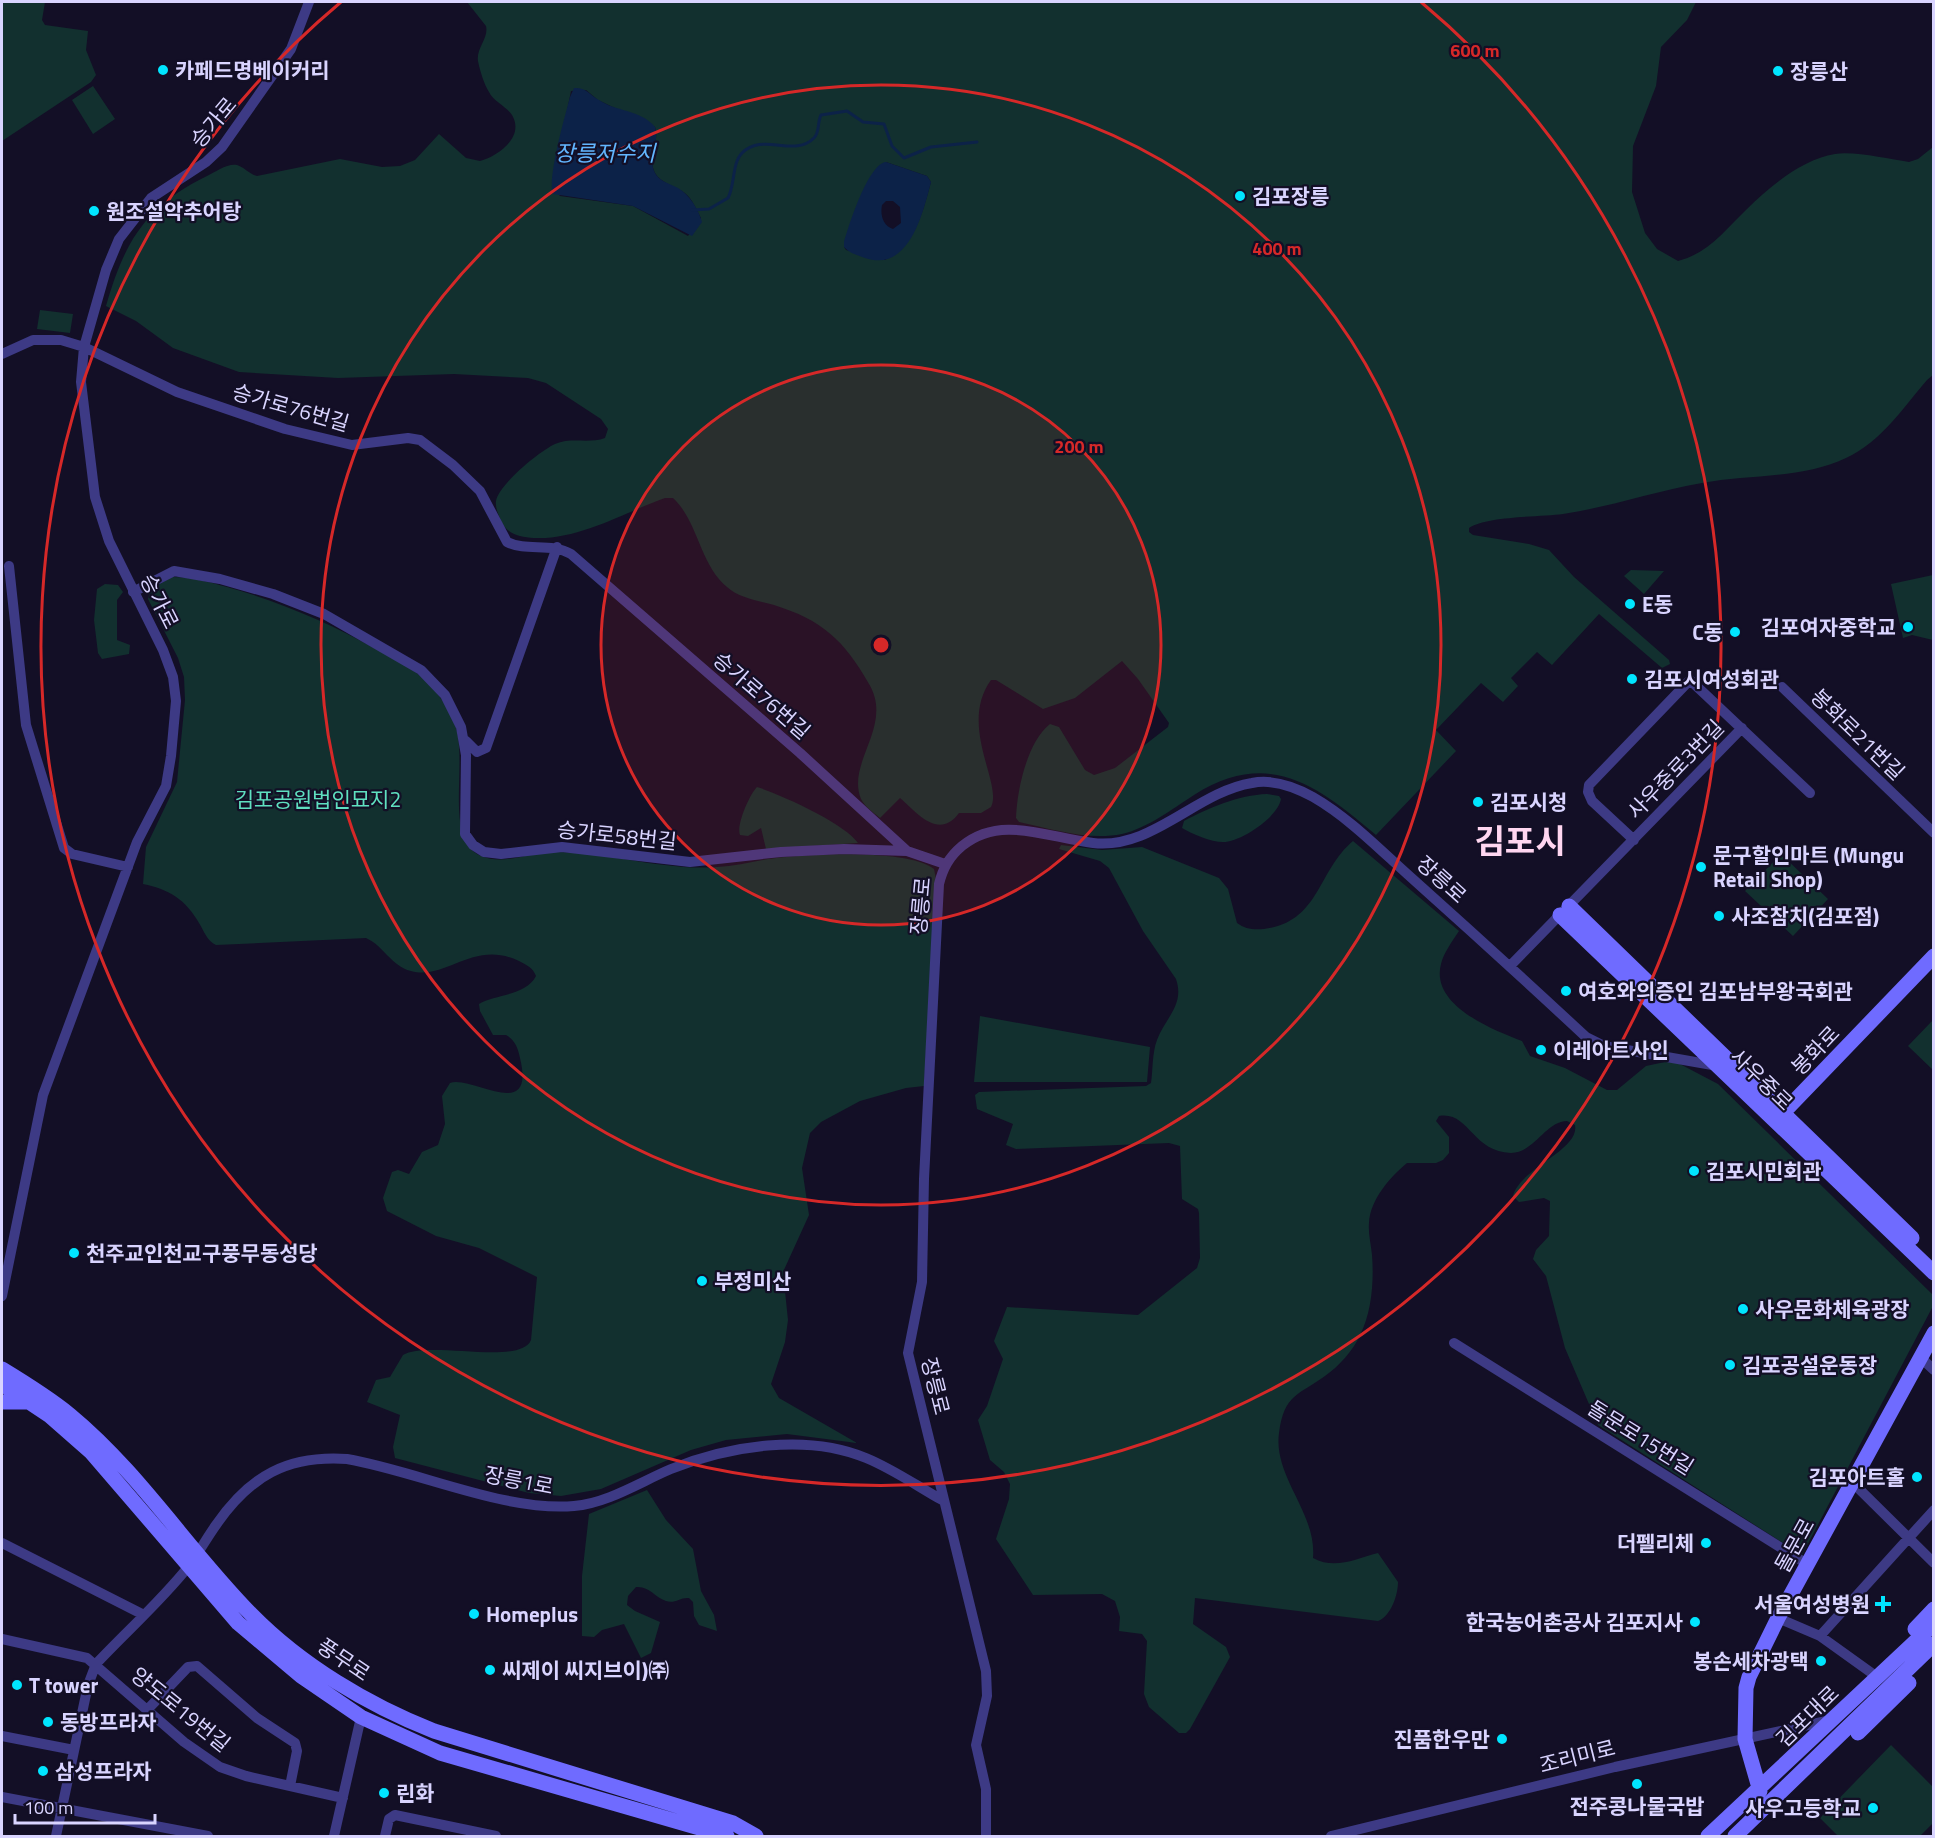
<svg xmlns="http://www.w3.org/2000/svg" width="1935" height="1838" viewBox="0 0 1935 1838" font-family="'Titillium Web','Noto Sans KR',sans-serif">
	<rect width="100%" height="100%" fill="#130f26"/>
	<!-- green -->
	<path fill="#12302f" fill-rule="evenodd" d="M2,2H45L42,20L45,25L88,31L86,50L96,75L91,82L2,141Z
		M467,2H1696L1687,20L1661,47L1656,86L1633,146L1632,192L1645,233L1657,249L1678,261C1709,253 1725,230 1747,209C1770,186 1803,159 1835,154C1855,151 1888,159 1909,162L1918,159L1933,147V375L1927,380C1902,409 1882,441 1846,458C1802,479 1748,474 1702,483C1655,491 1610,507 1563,514C1541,517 1486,516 1469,528V532L1473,535L1529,544L1549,550L1574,577L1669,660L1670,664L1662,668L1599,614L1552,665L1537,652L1511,678L1518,686L1503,702L1481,683L1436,730L1456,751L1376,835C1317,785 1269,748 1194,795C1172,809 1148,828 1122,834C1088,841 1052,829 1019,822L1016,818C1017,790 1027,742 1050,724L1059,727L1085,770L1094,775L1115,768L1168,727L1169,723L1138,679L1122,661L1075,698L1043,709L996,680H991C958,726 1003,784 991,807L981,813H959C939,840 918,814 900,798L880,818C873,812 865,807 861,799C846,762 894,726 869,684C844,640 822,620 774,605C759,601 739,598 727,587C700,565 698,521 673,498H665C623,513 579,540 534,538C521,537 509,535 502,523C499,516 495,508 496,501C499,484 540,451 555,444C571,437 589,444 605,438L608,429L601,419L546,383L528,378L454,374L338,378L239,372L173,348L136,321L106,306C124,243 145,206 207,176C215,172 228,163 237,165C244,167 249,174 257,176L340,159L382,167L400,166L415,160L439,134L466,158L480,161C498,156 525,137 512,115C506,106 494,102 489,92C484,84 480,71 478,61C476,48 489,38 486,26ZM586,90L598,100L655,127C660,143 647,158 655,173C661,184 677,186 686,194C693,200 697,211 701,218L688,236L633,206L560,196L552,186L571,91ZM886,162L927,176L931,182C922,214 916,243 885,260L846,250L844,247Z
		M93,86L115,119L93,134L72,100Z
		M40,310L73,314L70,333L37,329Z
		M1631,570L1664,571L1644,594L1624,576Z
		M1933,575V640L1912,635L1903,638L1891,584Z
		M172,577C191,577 209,582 227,587C281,602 329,623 378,650C389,657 404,662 414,671C431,683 446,702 454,722C470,759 442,840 481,856C505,866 531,851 555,852C609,852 663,871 717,867C734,866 751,862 768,859C801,854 909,848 934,869L936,879L924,1086L906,1088L860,1101L821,1122L810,1133L802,1168L809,1215L783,1272L788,1320L785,1342L771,1384L779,1398L857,1443L787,1434L726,1440L691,1450L601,1489L561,1496L529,1493L395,1458L393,1447L400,1415L367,1402L376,1380L390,1377L403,1355C428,1340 521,1366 531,1340L537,1277L479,1248L436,1236L387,1211L383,1198L392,1172L398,1170L409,1174L422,1152L438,1145L445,1124L442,1096L450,1083C472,1075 536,1124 520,1058C518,1048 515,1040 506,1035H493L480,1011L479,1004C495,994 526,996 536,976C533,968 527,965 519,961C473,939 446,981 411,971C391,966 384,946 366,938L216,945C207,941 204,931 199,923C186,900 169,889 143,884L146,847L177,782L185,700L184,677L178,658L148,599L151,589Z
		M105,584L118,585L123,592L117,600V640L130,645L129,654L102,659L98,653L94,620L97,589Z
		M757,787C780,794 846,824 858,843L766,849L761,828L748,836L740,835C736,826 749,795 757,787Z
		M1267,794L1279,796L1281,799C1278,817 1241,842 1223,842C1211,842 1192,834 1182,828L1184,821C1208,808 1239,795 1267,794Z
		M1353,841L1459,931C1452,942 1444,952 1441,964C1430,1005 1493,1030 1522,1041L1530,1056L1565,1068L1607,1090H1617L1646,1066L1665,1062L1678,1063L1718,1084L1933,1295V1306L1802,1555L1598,1425L1565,1348L1546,1276L1533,1259L1536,1250L1549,1236L1550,1201L1544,1198L1519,1202L1513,1196C1520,1168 1580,1150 1575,1125L1567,1121C1546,1121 1534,1153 1511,1153C1472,1152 1469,1111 1439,1116L1436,1121L1449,1137V1153L1443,1160L1436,1163H1407C1390,1177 1370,1200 1369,1223C1368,1233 1371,1244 1372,1255C1374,1280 1372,1312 1360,1335C1353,1351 1339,1366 1325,1376C1299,1395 1284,1394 1279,1433C1273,1477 1317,1513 1313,1558C1335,1570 1355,1559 1378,1553L1398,1582C1398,1595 1391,1616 1378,1621L1195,1598L1193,1624L1226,1647L1230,1657L1190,1729L1186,1733H1179L1149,1707L1144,1694L1147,1641L1142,1634L1119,1631L1120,1617L1115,1601L1102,1594L1033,1595L996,1539L1009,1499L1010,1484L1004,1472L990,1460L978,1420L987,1406L1003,1359L994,1341L1007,1307L1138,1315L1197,1268L1200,1258L1199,1213L1198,1209L1182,1199L1180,1146L1169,1143L1016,1149L1006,1145L1013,1124L977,1109L975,1095L979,1092L1146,1086L1151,1083C1153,1070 1152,1053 1157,1040C1165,1018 1185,1005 1176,979L1143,931L1109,868L1100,861L1059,849L1061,845L1102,850L1142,847L1219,878L1228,889L1237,923C1245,929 1253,930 1264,929C1320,922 1317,871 1353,841Z
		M1781,854L1828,899L1793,936L1745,891Z
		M980,1016L1150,1047L1147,1082H974Z
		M1933,1020V1070L1908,1046Z
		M647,1490L666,1520L693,1549L701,1591L714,1615L717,1631L699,1625L694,1616L693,1602L689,1598C680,1597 675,1604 666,1601C654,1597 650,1586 636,1587L628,1596L627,1605L635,1611L660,1622L651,1653L641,1658L624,1624L602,1630L594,1637L582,1636V1576L589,1514Z
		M1891,1745L1933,1787V1823L1920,1836H1838L1820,1818Z"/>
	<!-- water -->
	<path fill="#0c2248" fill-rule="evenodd" d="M574,88C586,87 590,95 599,100C616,112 640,109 655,127C660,143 647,158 655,173C659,181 670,184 678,188C690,195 698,209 702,222L692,236L633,206L553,194C547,179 565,116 570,97Z
		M886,162L927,176L931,182C923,213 909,273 865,258C857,255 849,253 844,247V242C849,225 868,164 886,162ZM886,201H893L900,207L901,223L893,229C883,226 880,215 882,205Z"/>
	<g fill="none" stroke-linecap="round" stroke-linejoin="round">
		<!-- stream -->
		<path stroke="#0c2248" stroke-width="3" d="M692,210L709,209L728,198C735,185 732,163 742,153C763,132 794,158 814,138C820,132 817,123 821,115L847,111L863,122L884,124L892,146L904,158L931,147L977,142"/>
		<!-- street -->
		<path stroke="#3d3a85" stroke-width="10" d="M2,354L33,340H61L84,347L177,392L285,429L352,445L408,438L420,440L453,465L480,491L507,542C527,552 551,542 571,554L800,753L907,851L945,864
			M9,566L26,725L64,848L72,854L128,867
			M133,592L174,571L220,579L273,594L324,614L421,670L445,695L461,727L466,755L465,834L473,845L484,852L501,854L562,847L690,862L781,852L844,849L907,851
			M1782,687L1934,833
			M466,741L477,752L486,748L557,547
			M1634,840L1592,801L1588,792L1589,785L1690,680L1810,793
			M1510,966L1742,728
			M2,1296L43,1095L137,842L166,786L171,756L176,701L173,677L163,650L109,541L95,497L81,382L84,347L106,270L119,239L151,198L206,162L222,147L291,49L309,2
			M1454,1343L1807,1564
			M1920,1357L1934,1370
			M1852,1482L1934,1563
			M2,1543L142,1614
			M1778,1618L1820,1636L1873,1674
			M1820,1636L1934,1510
			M2,1639L87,1658L184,1742L220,1767L246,1776L343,1798
			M148,1709L188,1667L197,1666L257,1718L295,1743L297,1751L290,1786
			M2,1736L74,1750
			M2,1797L208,1836
			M56,1836L88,1685L96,1664C125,1633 162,1600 188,1567C198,1554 206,1539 216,1525C250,1476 287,1455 347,1459C417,1471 505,1512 574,1506C608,1503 640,1482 671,1469C728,1446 807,1433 866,1458C893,1469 917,1486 942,1500
			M334,1836L361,1717
			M385,1836L389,1819L395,1815L496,1836
			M986,1836V1789L976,1745L987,1696L986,1671L908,1353L922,1282L924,1179L939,884C943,868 949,857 962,846C1001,814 1048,838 1093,843C1152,850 1196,792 1252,783C1272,779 1295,787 1313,797C1351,819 1382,852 1415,881C1472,932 1529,984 1586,1037L1604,1046L1718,1066
			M1331,1836L1615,1767L1831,1720"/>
		<!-- secondary -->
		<path stroke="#6f6bff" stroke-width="15" d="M1569,906L1912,1238
			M1560,915L1934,1273
			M1778,1118L1934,956
			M2,1369C25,1383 48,1397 70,1415C139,1472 188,1550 251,1614C301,1665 368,1705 434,1731L733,1823L756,1836
			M2,1384L50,1416L91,1452L238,1623L301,1676L361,1717L440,1753L727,1836
			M2,1402H28
			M1915,1629L1934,1609
			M1858,1733L1909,1683
			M1760,1791L1745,1739L1746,1688L1749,1677L1778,1618L1934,1333
			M1708,1836L1934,1624
			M1735,1836L1934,1644"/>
	</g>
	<!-- distance rings -->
	<circle cx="881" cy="645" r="280" fill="#d62828" fill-opacity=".12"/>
	<g fill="none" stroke="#d62828" stroke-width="3">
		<circle cx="881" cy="645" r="280"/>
		<circle cx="881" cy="645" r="560"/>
		<path d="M1421 2A840 840 0 1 1 341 2"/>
	</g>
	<!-- markers -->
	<g fill="#00e5ff" stroke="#130f26" stroke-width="2">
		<circle cx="163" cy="70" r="6"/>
		<circle cx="1778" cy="71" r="6"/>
		<circle cx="1240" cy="196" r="6"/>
		<circle cx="94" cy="211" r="6"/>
		<circle cx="1630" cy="604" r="6"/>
		<circle cx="1908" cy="627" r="6"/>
		<circle cx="1735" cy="632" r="6"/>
		<circle cx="1632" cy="679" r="6"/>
		<circle cx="1478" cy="802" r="6"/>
		<circle cx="1701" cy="867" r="6"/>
		<circle cx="1719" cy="916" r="6"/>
		<circle cx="1566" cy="991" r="6"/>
		<circle cx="1541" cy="1050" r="6"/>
		<circle cx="1694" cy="1171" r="6"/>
		<circle cx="74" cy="1253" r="6"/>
		<circle cx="702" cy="1281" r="6"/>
		<circle cx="1743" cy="1309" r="6"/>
		<circle cx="1730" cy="1365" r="6"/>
		<circle cx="1917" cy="1477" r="6"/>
		<circle cx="1706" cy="1543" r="6"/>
		<path d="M1880 1595h6v6h6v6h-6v6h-6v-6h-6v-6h6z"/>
		<circle cx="474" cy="1614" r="6"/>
		<circle cx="1695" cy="1622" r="6"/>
		<circle cx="1821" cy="1661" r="6"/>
		<circle cx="490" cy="1670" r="6"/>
		<circle cx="17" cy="1685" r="6"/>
		<circle cx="48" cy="1722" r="6"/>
		<circle cx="1502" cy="1739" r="6"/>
		<circle cx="43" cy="1771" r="6"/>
		<circle cx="1637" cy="1784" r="6"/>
		<circle cx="384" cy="1793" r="6"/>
		<circle cx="1873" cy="1808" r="6"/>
	</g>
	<g text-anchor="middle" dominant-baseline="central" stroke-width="4.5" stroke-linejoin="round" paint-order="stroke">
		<!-- poi labels -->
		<g font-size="21" font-weight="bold" fill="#d9d4ff" stroke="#130f26" text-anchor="start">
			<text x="175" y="70">카페드명베이커리</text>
			<text x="1790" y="71">장릉산</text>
			<text x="1252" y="196">김포장릉</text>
			<text x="106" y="211">원조설악추어탕</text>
			<text x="1642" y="604">E동</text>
			<text x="1896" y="627" text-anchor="end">김포여자중학교</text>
			<text x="1723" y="632" text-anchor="end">C동</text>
			<text x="1644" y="679">김포시여성회관</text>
			<text x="1490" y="802">김포시청</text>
			<text x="1713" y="855">문구할인마트 (Mungu<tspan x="1713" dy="24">Retail Shop)</tspan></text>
			<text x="1731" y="916">사조참치(김포점)</text>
			<text x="1578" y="991">여호와의증인 김포남부왕국회관</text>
			<text x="1553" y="1050">이레아트사인</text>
			<text x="1706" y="1171">김포시민회관</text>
			<text x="86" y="1253">천주교인천교구풍무동성당</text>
			<text x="714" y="1281">부정미산</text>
			<text x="1755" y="1309">사우문화체육광장</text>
			<text x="1742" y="1365">김포공설운동장</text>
			<text x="1905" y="1477" text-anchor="end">김포아트홀</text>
			<text x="1694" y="1543" text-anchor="end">더펠리체</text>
			<text x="1870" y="1604" text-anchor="end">서울여성병원</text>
			<text x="486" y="1614">Homeplus</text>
			<text x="1683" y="1622" text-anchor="end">한국농어촌공사 김포지사</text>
			<text x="1809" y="1661" text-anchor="end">봉손세차광택</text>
			<text x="502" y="1670">씨제이 씨지브이)㈜</text>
			<text x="29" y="1685">T tower</text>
			<text x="60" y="1722">동방프라자</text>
			<text x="1490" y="1739" text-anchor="end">진품한우만</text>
			<text x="55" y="1771">삼성프라자</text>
			<text x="396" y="1793">린화</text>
			<text x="1637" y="1806" text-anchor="middle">전주콩나물국밥</text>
			<text x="1861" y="1808" text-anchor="end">사우고등학교</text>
		</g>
		<!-- street labels -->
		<g font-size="21" fill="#d9d4ff" stroke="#130f26">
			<text transform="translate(213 122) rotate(-50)">승가로</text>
			<text transform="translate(291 407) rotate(16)">승가로76번길</text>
			<text transform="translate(160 601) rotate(63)">승가로</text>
			<text transform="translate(762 695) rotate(41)">승가로76번길</text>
			<text transform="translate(1858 734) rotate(44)">봉화로21번길</text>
			<text transform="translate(1675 769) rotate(-46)">사우중로3번길</text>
			<text transform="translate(617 835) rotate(6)">승가로58번길</text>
			<text transform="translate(1442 879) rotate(42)">장릉로</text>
			<text transform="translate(920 906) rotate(-85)">장릉로</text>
			<text transform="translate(1815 1050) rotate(-46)">봉화로</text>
			<text transform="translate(1762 1079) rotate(44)">사우중로</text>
			<text transform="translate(936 1386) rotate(76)">장릉로</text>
			<text transform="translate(1641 1437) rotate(32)">돌문로15번길</text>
			<text transform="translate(519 1480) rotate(11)">장릉1로</text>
			<text transform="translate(1794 1545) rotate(-61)">돌문로</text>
			<text transform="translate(344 1659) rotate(34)">풍무로</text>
			<text transform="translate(181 1709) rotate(39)">양도로19번길</text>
			<text transform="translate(1807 1716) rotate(-44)">김포대로</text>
			<text transform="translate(1577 1756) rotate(-14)">조리미로</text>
		</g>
		<!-- park labels -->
		<g font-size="21" fill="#5fe0c0" stroke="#130f26">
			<text x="318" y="799">김포공원법인묘지2</text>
		</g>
		<!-- water labels -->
		<g font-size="22" font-style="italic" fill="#62b6ff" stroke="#130f26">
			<text x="605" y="153">장릉저수지</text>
		</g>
		<!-- town labels -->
		<g font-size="33" font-weight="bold" fill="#ffd6f0" stroke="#130f26">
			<text x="1520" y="841">김포시</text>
		</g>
	</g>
	<circle cx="881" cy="645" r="9" fill="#d62828" stroke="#130f26" stroke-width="3"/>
	<g font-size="18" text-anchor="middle" font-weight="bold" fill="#d62828" stroke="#130f26" stroke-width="4.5" stroke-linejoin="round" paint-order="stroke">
		<text x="1475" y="57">600 m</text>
		<text x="1277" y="255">400 m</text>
		<text x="1079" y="453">200 m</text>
	</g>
	<!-- border -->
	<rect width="1935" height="1838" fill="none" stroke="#d9d4ff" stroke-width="6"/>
	<!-- scale -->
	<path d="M15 1814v9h140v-9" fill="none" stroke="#d9d4ff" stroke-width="3"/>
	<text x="24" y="1814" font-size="18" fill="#d9d4ff" stroke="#130f26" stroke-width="4.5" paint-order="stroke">100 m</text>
</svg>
